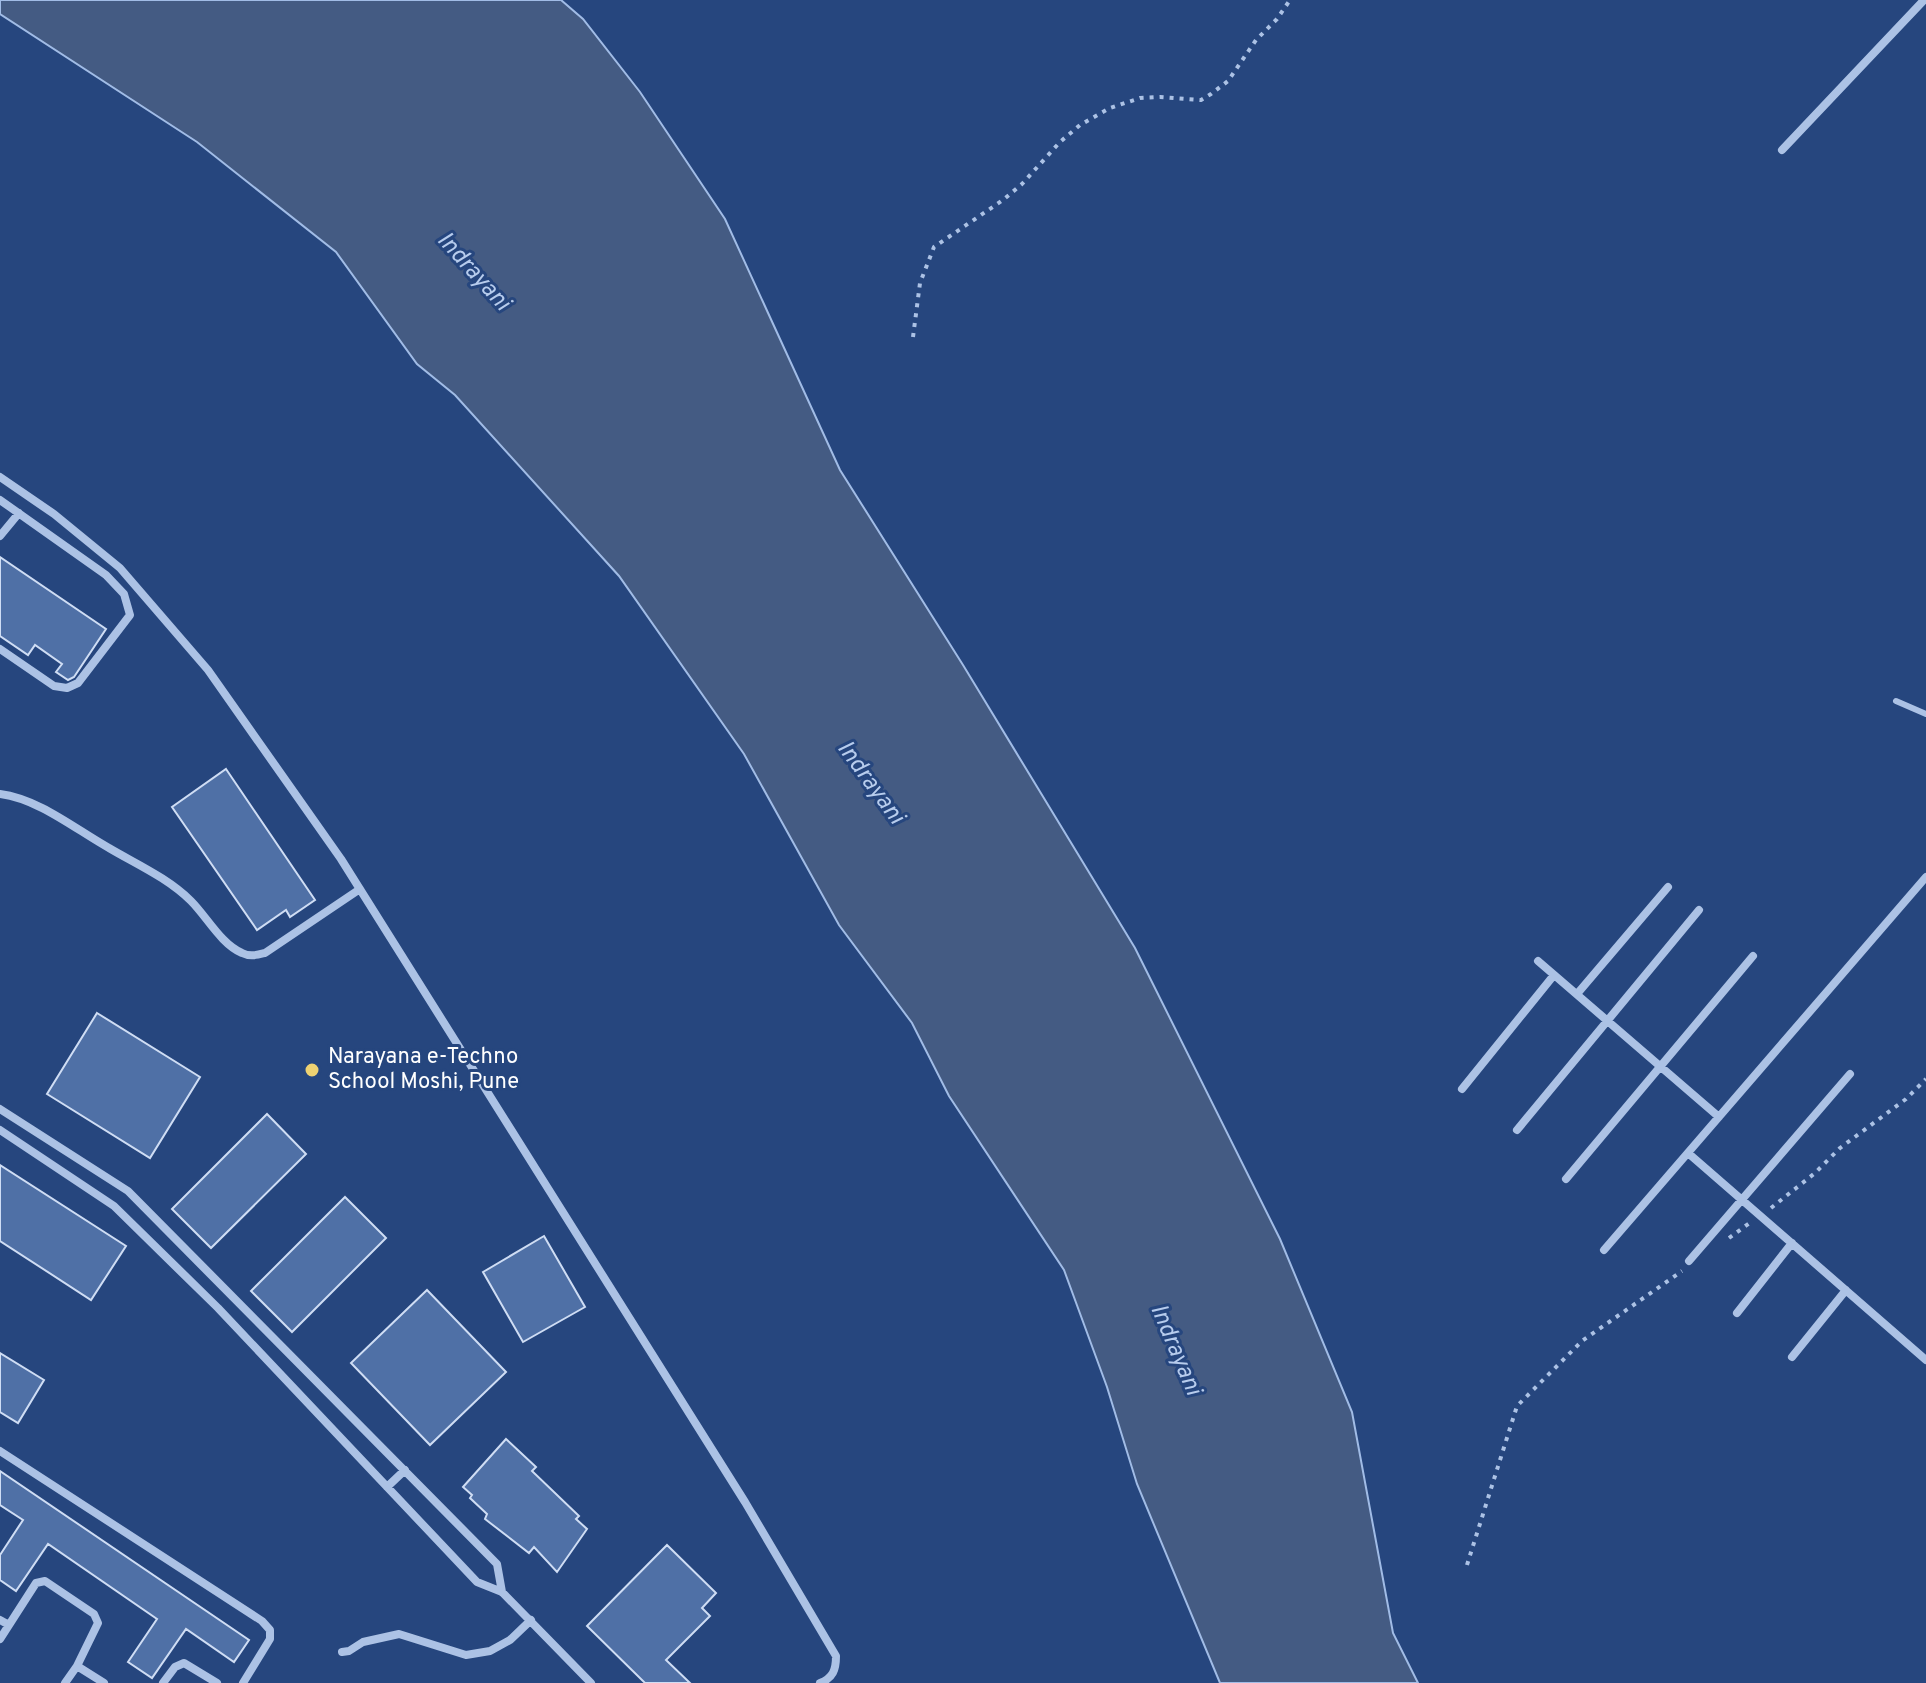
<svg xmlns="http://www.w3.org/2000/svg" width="1926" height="1683" viewBox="0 0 1926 1683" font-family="Overpass,sans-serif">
	<rect width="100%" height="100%" fill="#26467e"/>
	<!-- water -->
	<path fill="#445b83" stroke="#a1bce6" stroke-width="2" d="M0,0H561L583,19L640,92L725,219L840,470L963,665L1135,948L1280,1239L1352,1412L1393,1633L1418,1683H1220L1137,1484L1107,1387L1064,1270L949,1096L912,1023L839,925L744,754L619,576L455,395L417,364L336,252L197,142L0,14Z"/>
	<!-- building -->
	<path fill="#4f70a6" stroke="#cfddf4" stroke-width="2" d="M0,557L106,629L74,677L68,680L56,672L62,664L35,645L28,655L0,636Z
		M226,769L315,900L290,917L286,910L257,930L172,807Z
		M97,1013L200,1077L150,1158L47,1094Z
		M267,1114L306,1154L211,1248L172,1209Z
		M0,1165L126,1246L91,1300L0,1241Z
		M345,1197L386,1238L292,1332L251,1291Z
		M544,1236L585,1307L523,1342L483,1272Z
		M427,1290L506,1372L430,1445L351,1363Z
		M0,1353L44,1380L18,1423L0,1412Z
		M506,1439L536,1467L532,1471L579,1516L576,1519L587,1529L557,1572L534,1547L529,1553L485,1519L487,1514L470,1498L472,1495L463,1487Z
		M0,1471L249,1640L234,1662L186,1629L152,1678L128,1662L157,1619L48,1544L16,1591L0,1580V1555L23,1520L0,1505Z
		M667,1545L716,1593L702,1608L710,1616L666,1660L690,1683H645L587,1626Z"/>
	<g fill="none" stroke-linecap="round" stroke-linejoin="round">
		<!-- path -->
		<path stroke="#acc2e5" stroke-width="4" stroke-dasharray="4 6" stroke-linecap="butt" d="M913,337L920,283L934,247L1003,200L1022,184L1060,142L1080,125L1110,108L1140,98L1160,97L1201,100L1211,94L1228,81L1256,40L1277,19L1290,0
			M1771,1208L1815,1173L1840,1148L1906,1099L1926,1079
			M1729,1238L1751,1222
			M1467,1565L1517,1406L1582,1341L1682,1271"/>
		<!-- lane -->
		<path stroke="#acc2e5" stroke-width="6" d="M1896,701L1926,714"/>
		<!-- street -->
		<path stroke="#acc2e5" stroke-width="8" d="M1782,150L1924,0
			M0,477L54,514L120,568L208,670L341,859L745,1502L836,1656C836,1670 833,1678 820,1683
			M0,500L106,575L124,594L130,615L78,683L67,688L54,686L0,649
			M0,536L19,513
			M0,794C39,799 75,829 109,848C136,864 168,878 191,901C207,917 221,944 242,953C250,957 257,955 265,953L360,889
			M1538,961L1719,1117
			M1577,994L1668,887
			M1462,1089L1554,975
			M0,1109L128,1191L497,1564L502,1592
			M0,1130L114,1206L218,1308L477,1582L502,1592L591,1683
			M1517,1130L1699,910
			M1688,1153L1926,1360
			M1566,1179L1753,956
			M1604,1250L1926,877
			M1689,1261L1850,1074
			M1737,1313L1792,1243
			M1792,1357L1846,1290
			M0,1451L262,1621L270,1630V1639L243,1683
			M387,1487L405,1470
			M0,1620L9,1625L36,1583L45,1581L94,1614L98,1623L77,1666L104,1683
			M0,1639L9,1625
			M342,1652L349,1651L363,1642L399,1634L466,1655L490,1651L510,1640L531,1620
			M65,1683L77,1666
			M163,1683L175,1667L184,1663L217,1683"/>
	</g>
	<!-- markers -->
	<circle fill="#eed272" stroke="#26467e" stroke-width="3" cx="312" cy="1070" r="8"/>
	<g text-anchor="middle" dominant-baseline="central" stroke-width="6" stroke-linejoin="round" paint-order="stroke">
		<!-- poi labels -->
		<g font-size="22" fill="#fff" stroke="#26467e" text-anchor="start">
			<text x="328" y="1057">Narayana e-Techno<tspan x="328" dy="25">School Moshi, Pune</tspan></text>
		</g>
		<!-- water labels -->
		<g font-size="24" font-style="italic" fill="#b7cced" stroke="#26467e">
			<text transform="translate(473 272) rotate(48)">Indrayani</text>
			<text transform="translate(870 783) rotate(54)">Indrayani</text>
			<text transform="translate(1175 1350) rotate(67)">Indrayani</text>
		</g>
	</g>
</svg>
